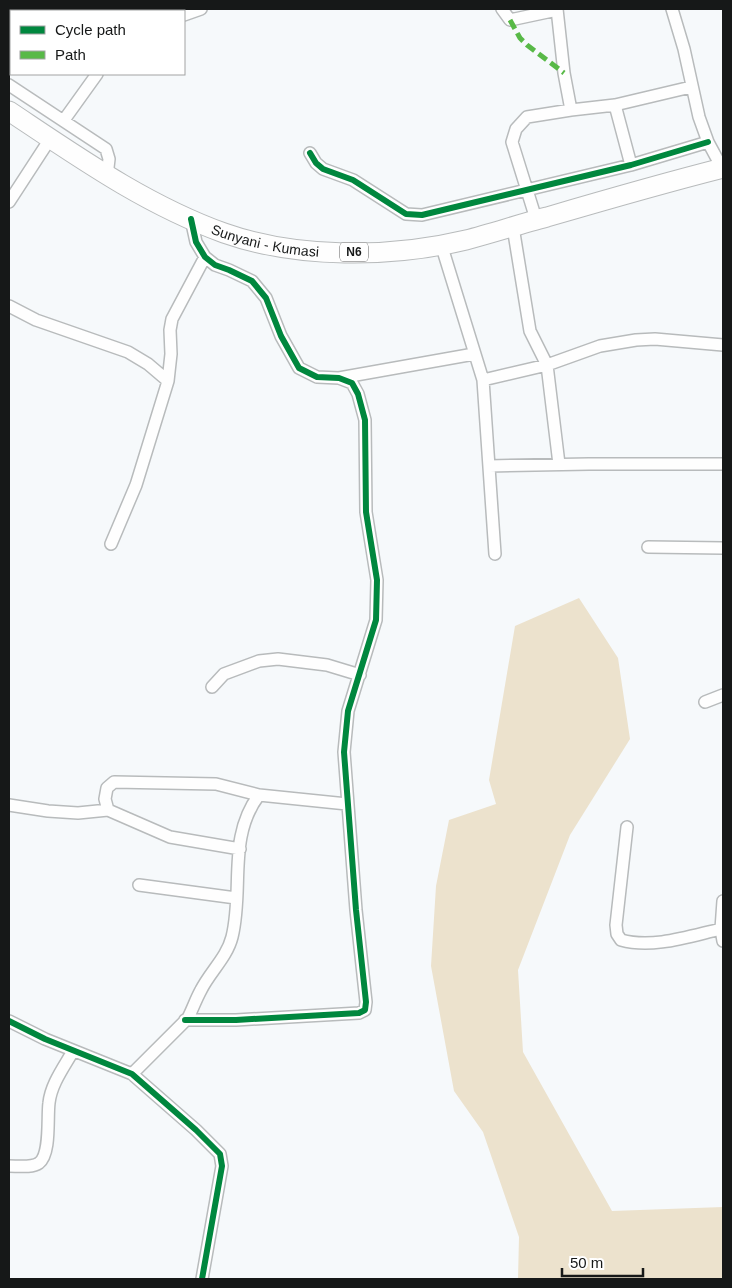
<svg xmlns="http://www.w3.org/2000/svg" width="732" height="1288" viewBox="0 0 732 1288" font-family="Helvetica,sans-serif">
	<rect width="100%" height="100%" fill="#f6f9fb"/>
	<!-- green -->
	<path fill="#ece2cd" d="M579,598L618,658L630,739L570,835L518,970L523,1052L612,1211L723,1207V1279H518L519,1237L483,1132L454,1091L431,966L436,886L449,820L496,804L489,780L515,626Z"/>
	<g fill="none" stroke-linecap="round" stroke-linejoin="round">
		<defs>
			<path id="minor" d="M502,9L510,20L557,10
				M557,9L564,73L571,110
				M672,9L684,49L699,117L708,142L722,168
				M184,15L201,9
				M9,85L106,149L109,159L107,176
				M615,105L631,165
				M64,120L97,74
				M310,153L316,163L323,169L353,180L406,214L422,215L631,165L708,142
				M9,202L50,139
				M536,219L512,142L516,129L527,117L571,110L615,105L691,87
				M513,227L530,331L547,365L559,464
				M441,244L483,380L495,554
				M9,306L36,320L128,352L148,364L168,381
				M339,378L474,354
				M483,380L547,365L600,346L636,340L655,339L723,345
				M489,466L589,464H723
				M111,544L136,485L168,381L171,354L170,330L172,319L205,257
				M648,547L723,548
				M212,687L224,674L259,661L278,659L327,665L360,675
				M705,702L723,695
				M9,805L48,811L78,813L108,810L170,837L240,849
				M108,810L105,799L107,788L114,782L216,784L259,795
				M627,827L616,925L617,934L621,940C653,949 690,936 721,929
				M139,885L236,898
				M723,901L721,929L723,941
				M185,1020H236L359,1013L365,1010L366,1002L356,910L344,752L348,711L376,620L377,580L366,512L365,420L358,394L352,383L339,378L317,377L299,368L281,336L266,298L252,281L229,270L215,265L205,257L196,242L191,219
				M9,1021L45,1039L132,1074L196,1130L220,1154L222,1166L202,1279
				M132,1074L188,1018C193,1008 196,999 201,990C210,972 227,957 232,937C244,889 227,837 259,795L347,804
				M9,1166C18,1166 32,1168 39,1163C51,1154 47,1117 49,1103C51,1084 64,1067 73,1051"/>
			<g id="primary">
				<path id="s1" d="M9,111C78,157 146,205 224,233C298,259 391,258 466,240C493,233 520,224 547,217C605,200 664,183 723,168"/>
			</g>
		</defs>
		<!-- minor casing -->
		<use href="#minor" stroke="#b8bbbc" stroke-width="14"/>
		<!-- primary casing -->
		<use href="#primary" stroke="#b8bbbc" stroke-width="21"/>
		<!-- minor -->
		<use href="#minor" stroke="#fefefe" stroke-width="11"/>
		<!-- primary -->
		<use href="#primary" stroke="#fefefe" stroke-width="19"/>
		<!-- quiet -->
		<path stroke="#58b947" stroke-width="5" stroke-dasharray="10 5" stroke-linecap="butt" d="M510,20L520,38L527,45L564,73"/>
		<defs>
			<path id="cycleway" d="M310,153L316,163L323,169L353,180L406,214L422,215L631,165L708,142
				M185,1020H236L359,1013L365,1010L366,1002L356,910L344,752L348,711L376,620L377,580L366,512L365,420L358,394L352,383L339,378L317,377L299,368L281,336L266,298L252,281L229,270L215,265L205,257L196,242L191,219
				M9,1021L45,1039L132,1074L196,1130L220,1154L222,1166L202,1279"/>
		</defs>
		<!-- cycleway casing -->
		<use href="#cycleway" stroke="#fff" stroke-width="9"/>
		<!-- cycleway -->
		<use href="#cycleway" stroke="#00873e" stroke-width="6"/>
	</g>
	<g text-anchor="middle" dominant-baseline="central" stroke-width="4" stroke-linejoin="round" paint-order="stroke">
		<!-- shield labels -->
		<rect fill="#fff" stroke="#5c5d5d" stroke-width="1" x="340" y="242.5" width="28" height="19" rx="4"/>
		<g font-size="12" font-weight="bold" fill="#161818">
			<text x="354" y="252">N6</text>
		</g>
		<!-- street labels -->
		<g font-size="14" fill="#161818" stroke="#fff">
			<text stroke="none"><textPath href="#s1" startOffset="290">Sunyani - Kumasi</textPath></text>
		</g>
	</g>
	<!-- border -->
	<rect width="732" height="1288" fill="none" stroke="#161818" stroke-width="20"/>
	<!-- legend -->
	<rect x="10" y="10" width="175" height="65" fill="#ffffff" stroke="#a2a3a3"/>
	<rect x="20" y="26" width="25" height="8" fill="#00873e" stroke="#a2a3a3"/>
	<text x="55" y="35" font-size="15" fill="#161818">Cycle path</text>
	<rect x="20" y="51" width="25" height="8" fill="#58b947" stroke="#a2a3a3"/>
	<text x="55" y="60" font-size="15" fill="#161818">Path</text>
	<!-- scale -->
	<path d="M562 1268v8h81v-8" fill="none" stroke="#161818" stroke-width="2.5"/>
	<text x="570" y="1268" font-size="15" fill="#161818" stroke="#ffffff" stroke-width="4" paint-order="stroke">50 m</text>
</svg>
